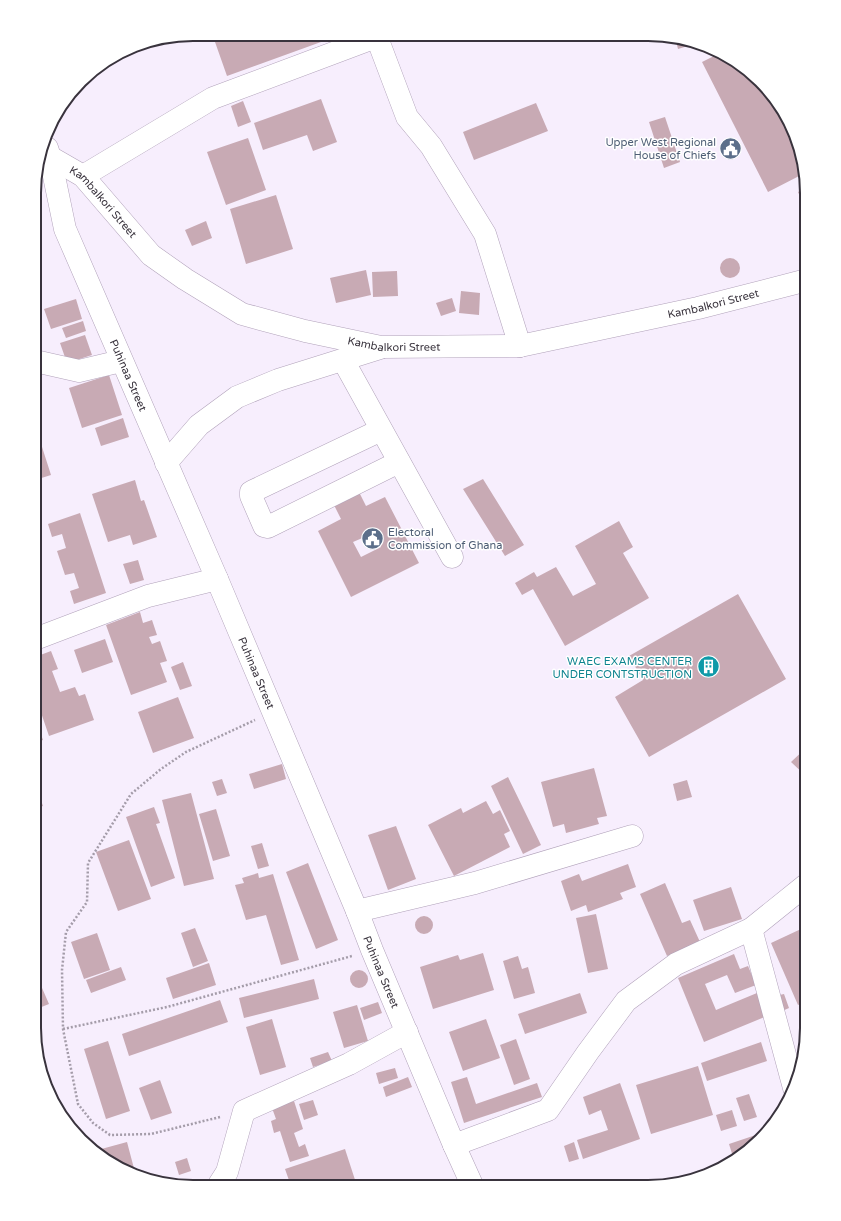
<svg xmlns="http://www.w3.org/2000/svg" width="841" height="1221" viewBox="0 0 841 1221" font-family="'Varela Round',sans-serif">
	<rect width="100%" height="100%" fill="#f7eefd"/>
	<!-- building -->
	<path fill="#c8aab4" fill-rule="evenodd" d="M235,34H318L321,42L227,76L215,42Z
		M675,37L690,41L691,45L678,49Z
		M720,53L745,67L791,123L803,174L768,192L702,62Z
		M321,99L337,142L313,151L307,135L263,150L254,123Z
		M243,101L251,122L238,127L231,106Z
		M536,103L548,131L474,160L463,132Z
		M665,117L680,162L664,168L649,122Z
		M248,138L266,190L226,205L207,152Z
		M806,188L807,193V213L798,192Z
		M276,195L293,249L246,264L230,209Z
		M206,221L212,238L192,246L185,230Z
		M720 268a10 10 0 1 1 20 0a10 10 0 1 1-20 0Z
		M366,270L371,295L336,303L330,278Z
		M397,271L398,296L373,297L372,272Z
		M461,291L480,293L479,315L459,313Z
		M452,298L456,311L441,316L436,303Z
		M76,299L82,319L51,329L44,309Z
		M83,321L86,331L66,338L62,328Z
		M85,335L92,355L67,363L60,343Z
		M109,375L122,415L82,428L69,388Z
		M123,418L129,437L101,446L95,428Z
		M35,425L51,475L35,480Z
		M483,479L524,545L505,556L463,489Z
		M135,480L141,501L144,500L157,537L133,545L130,535L108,542L92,494Z
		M357,488L366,506L385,497L419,563L351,597L318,531L341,519L332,501ZM374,533L381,547L361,557L353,542Z
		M80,513L106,593L74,604L70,591L79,588L74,573L65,575L57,551L66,548L62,534L52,537L48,524Z
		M619,521L633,547L623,553L649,598L565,646L533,589L522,595L515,583L534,572L537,577L556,567L573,596L596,584L575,546Z
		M138,560L144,580L130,584L123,564Z
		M738,594L786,679L649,757L615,697L643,680L629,656Z
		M140,612L143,623L152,620L157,635L149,637L152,644L160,641L167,661L160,663L167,682L131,695L106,625Z
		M105,639L113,662L82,673L74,650Z
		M51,651L58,669L52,671L60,692L75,687L79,696L85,694L94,720L49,736L35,695V657Z
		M183,662L192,686L180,690L171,667Z
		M178,697L194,738L153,753L138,712Z
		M807,707V722L800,711Z
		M35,718L43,740L34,743Z
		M807,747V777L791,762Z
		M282,764L286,779L254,789L249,774Z
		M594,768L607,816L597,818L599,824L566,833L564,824L553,827L541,782Z
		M508,777L541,845L523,854L491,786Z
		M222,779L227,793L217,796L212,782Z
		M687,780L692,797L677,801L673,784Z
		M37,789L43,806L34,809V790Z
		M191,793L214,879L184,886L162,800Z
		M486,801L493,814L500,810L510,831L504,834L510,847L454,876L428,825L461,808L463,813Z
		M154,807L160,823L156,824L175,878L151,887L126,817Z
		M216,809L230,856L213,861L199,814Z
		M396,826L416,879L388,890L368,835Z
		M129,840L151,899L118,911L96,852Z
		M262,843L269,866L258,869L251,846Z
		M308,863L338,940L316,949L286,872Z
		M628,864L636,887L620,893L623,899L588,912L586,905L571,911L561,881L579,874L582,881Z
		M258,873L259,878L273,874L299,960L281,965L266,915L246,920L235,885L244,883L242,878Z
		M665,883L682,923L690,920L700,942L667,956L640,894Z
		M731,887L742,919L704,931L693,900Z
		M596,914L608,969L588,973L576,918Z
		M415 925a9 9 0 1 1 18 0a9 9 0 1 1-18 0Z
		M195,928L208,961L193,967L181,933Z
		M801,929L807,943V1001L798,1005L771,943Z
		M97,933L110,970L84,979L71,942Z
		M483,953L494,990L433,1009L420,967L458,955L460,960Z
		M734,954L740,969L748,966L756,985L735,993L727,975L705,984L716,1010L757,993L767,1016L704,1042L678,978Z
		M518,956L522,969L528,967L535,993L514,999L503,961Z
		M209,963L216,985L173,999L166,978Z
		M121,967L126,980L91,993L86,980Z
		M350 979a9 9 0 1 1 18 0a9 9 0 1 1-18 0Z
		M314,979L319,999L244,1018L239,998Z
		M39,981L49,1004L34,1010V984Z
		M580,993L587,1013L525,1034L518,1014Z
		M784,994L789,1008L780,1012L775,996Z
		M220,1000L228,1022L129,1056L122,1034Z
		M378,1002L382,1013L364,1020L360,1008Z
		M357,1005L368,1041L344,1048L333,1012Z
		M272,1019L286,1067L260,1075L246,1027Z
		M486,1019L500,1058L463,1071L449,1032Z
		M516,1039L530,1079L514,1085L500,1045Z
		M108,1041L130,1111L106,1119L84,1049Z
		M761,1042L767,1061L707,1081L701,1063Z
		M328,1052L332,1061L313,1067L310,1058Z
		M698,1066L713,1115L651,1134L636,1085Z
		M395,1068L398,1078L379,1084L376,1073Z
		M408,1077L412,1087L386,1097L383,1087Z
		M467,1077L476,1104L537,1083L542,1097L464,1123L451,1082Z
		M160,1080L172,1113L151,1120L139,1088Z
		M620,1083L640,1139L583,1159L577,1140L608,1130L601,1110L589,1115L583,1097Z
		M749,1094L757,1117L744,1121L736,1098Z
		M313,1100L318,1115L304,1120L299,1104Z
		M294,1101L303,1129L294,1133L299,1147L305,1144L309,1156L290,1162L280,1131L274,1133L271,1121L276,1119L272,1108Z
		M732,1110L737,1126L721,1131L716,1115Z
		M768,1131L753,1148L734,1160L729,1144Z
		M127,1142L136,1176L96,1154L94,1151Z
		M574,1142L579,1159L569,1162L564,1146Z
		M345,1149L357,1186H291L285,1169Z
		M187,1158L191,1171L179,1175L175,1162Z"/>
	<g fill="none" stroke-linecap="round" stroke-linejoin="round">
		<defs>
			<g id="minor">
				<path d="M376,35L407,117L431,146L485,234L520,346"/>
				<path id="s1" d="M47,148L50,157L83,176L151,255L185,279L242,314L305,331L381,347L520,346L698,308L807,280"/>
				<path id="s2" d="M50,157L65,229L217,579L357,911L372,950L454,1145L473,1187"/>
				<path d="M83,176L213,98L376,37"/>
				<path d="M343,360L452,557"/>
				<path d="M35,361L79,371L121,361"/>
				<path d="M381,430L253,491L251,492V496L264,526L268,527L399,462"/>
				<path d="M166,463L199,425L237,397L278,380L380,348"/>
				<path d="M35,639L148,596L217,579"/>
				<path d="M357,911L475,883L632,836"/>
				<path d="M751,929L794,1088"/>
				<path d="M454,1145L548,1110L588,1052L626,1001L676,964L751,929L807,884"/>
				<path d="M218,1186L227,1172L244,1111L349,1064L407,1032"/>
			</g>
		</defs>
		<!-- minor casing -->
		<use href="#minor" stroke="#b1a2ba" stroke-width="23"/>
		<!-- path -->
		<path stroke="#a49ca9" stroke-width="2.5" stroke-dasharray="2 2" stroke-linecap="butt" d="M63,1029L167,1007L352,956
			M220,1117L151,1134L110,1135L93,1123L78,1104L63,1029L62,970L66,932L87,902L88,863L131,794L161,769L186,752L255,720"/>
		<!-- minor -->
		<use href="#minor" stroke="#fff" stroke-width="22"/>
	</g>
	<!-- icons -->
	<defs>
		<symbol id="civic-disc" viewBox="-11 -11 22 22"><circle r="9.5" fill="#5c6f8a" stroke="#fff"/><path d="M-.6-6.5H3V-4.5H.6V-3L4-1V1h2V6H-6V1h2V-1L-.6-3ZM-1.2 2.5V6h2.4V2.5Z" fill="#fff"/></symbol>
		<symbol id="building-disc" viewBox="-11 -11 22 22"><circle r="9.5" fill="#0f9aa8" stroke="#fff"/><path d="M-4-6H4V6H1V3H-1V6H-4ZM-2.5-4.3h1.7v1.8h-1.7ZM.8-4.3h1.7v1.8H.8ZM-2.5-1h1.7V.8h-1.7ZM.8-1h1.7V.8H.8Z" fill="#fff"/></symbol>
	</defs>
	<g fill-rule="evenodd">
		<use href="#civic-disc" x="718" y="136" width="25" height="25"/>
		<use href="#civic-disc" x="360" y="526" width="25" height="25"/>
		<use href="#building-disc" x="696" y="654" width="25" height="25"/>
	</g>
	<g text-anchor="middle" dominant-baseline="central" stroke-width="3" stroke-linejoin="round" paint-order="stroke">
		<!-- service labels -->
		<g font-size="11" fill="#4e5e75" stroke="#fff" text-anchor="end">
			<text x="716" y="142">Upper West Regional<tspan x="716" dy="13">House of Chiefs</tspan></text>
			<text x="388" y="532" text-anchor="start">Electoral<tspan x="388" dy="13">Commission of Ghana</tspan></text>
		</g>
		<!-- street labels -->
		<g font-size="11" fill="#39333d" stroke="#fff">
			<text stroke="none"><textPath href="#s1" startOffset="80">Kambalkori Street</textPath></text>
			<text stroke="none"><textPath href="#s1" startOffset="740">Kambalkori Street</textPath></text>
			<text stroke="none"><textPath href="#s1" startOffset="416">Kambalkori Street</textPath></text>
			<text stroke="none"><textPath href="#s2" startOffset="233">Puhinaa Street</textPath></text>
			<text stroke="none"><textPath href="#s2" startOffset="557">Puhinaa Street</textPath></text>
			<text stroke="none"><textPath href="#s2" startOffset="881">Puhinaa Street</textPath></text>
		</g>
		<!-- culture labels -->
		<g font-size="11" fill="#0d838f" stroke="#fff" text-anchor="end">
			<text x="692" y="661">WAEC EXAMS CENTER<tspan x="692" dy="13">UNDER CONTSTRUCTION</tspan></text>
		</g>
	</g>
	<!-- crop -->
	<path d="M0 0H841V1221H0ZM193 41H648A152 152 0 0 1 800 193V1028A152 152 0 0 1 648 1180H193A152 152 0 0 1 41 1028V193A152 152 0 0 1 193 41Z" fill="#fff" fill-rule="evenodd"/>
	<path fill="none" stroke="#39333d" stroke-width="2" d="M193 41H648A152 152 0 0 1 800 193V1028A152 152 0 0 1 648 1180H193A152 152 0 0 1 41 1028V193A152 152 0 0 1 193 41Z"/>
</svg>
